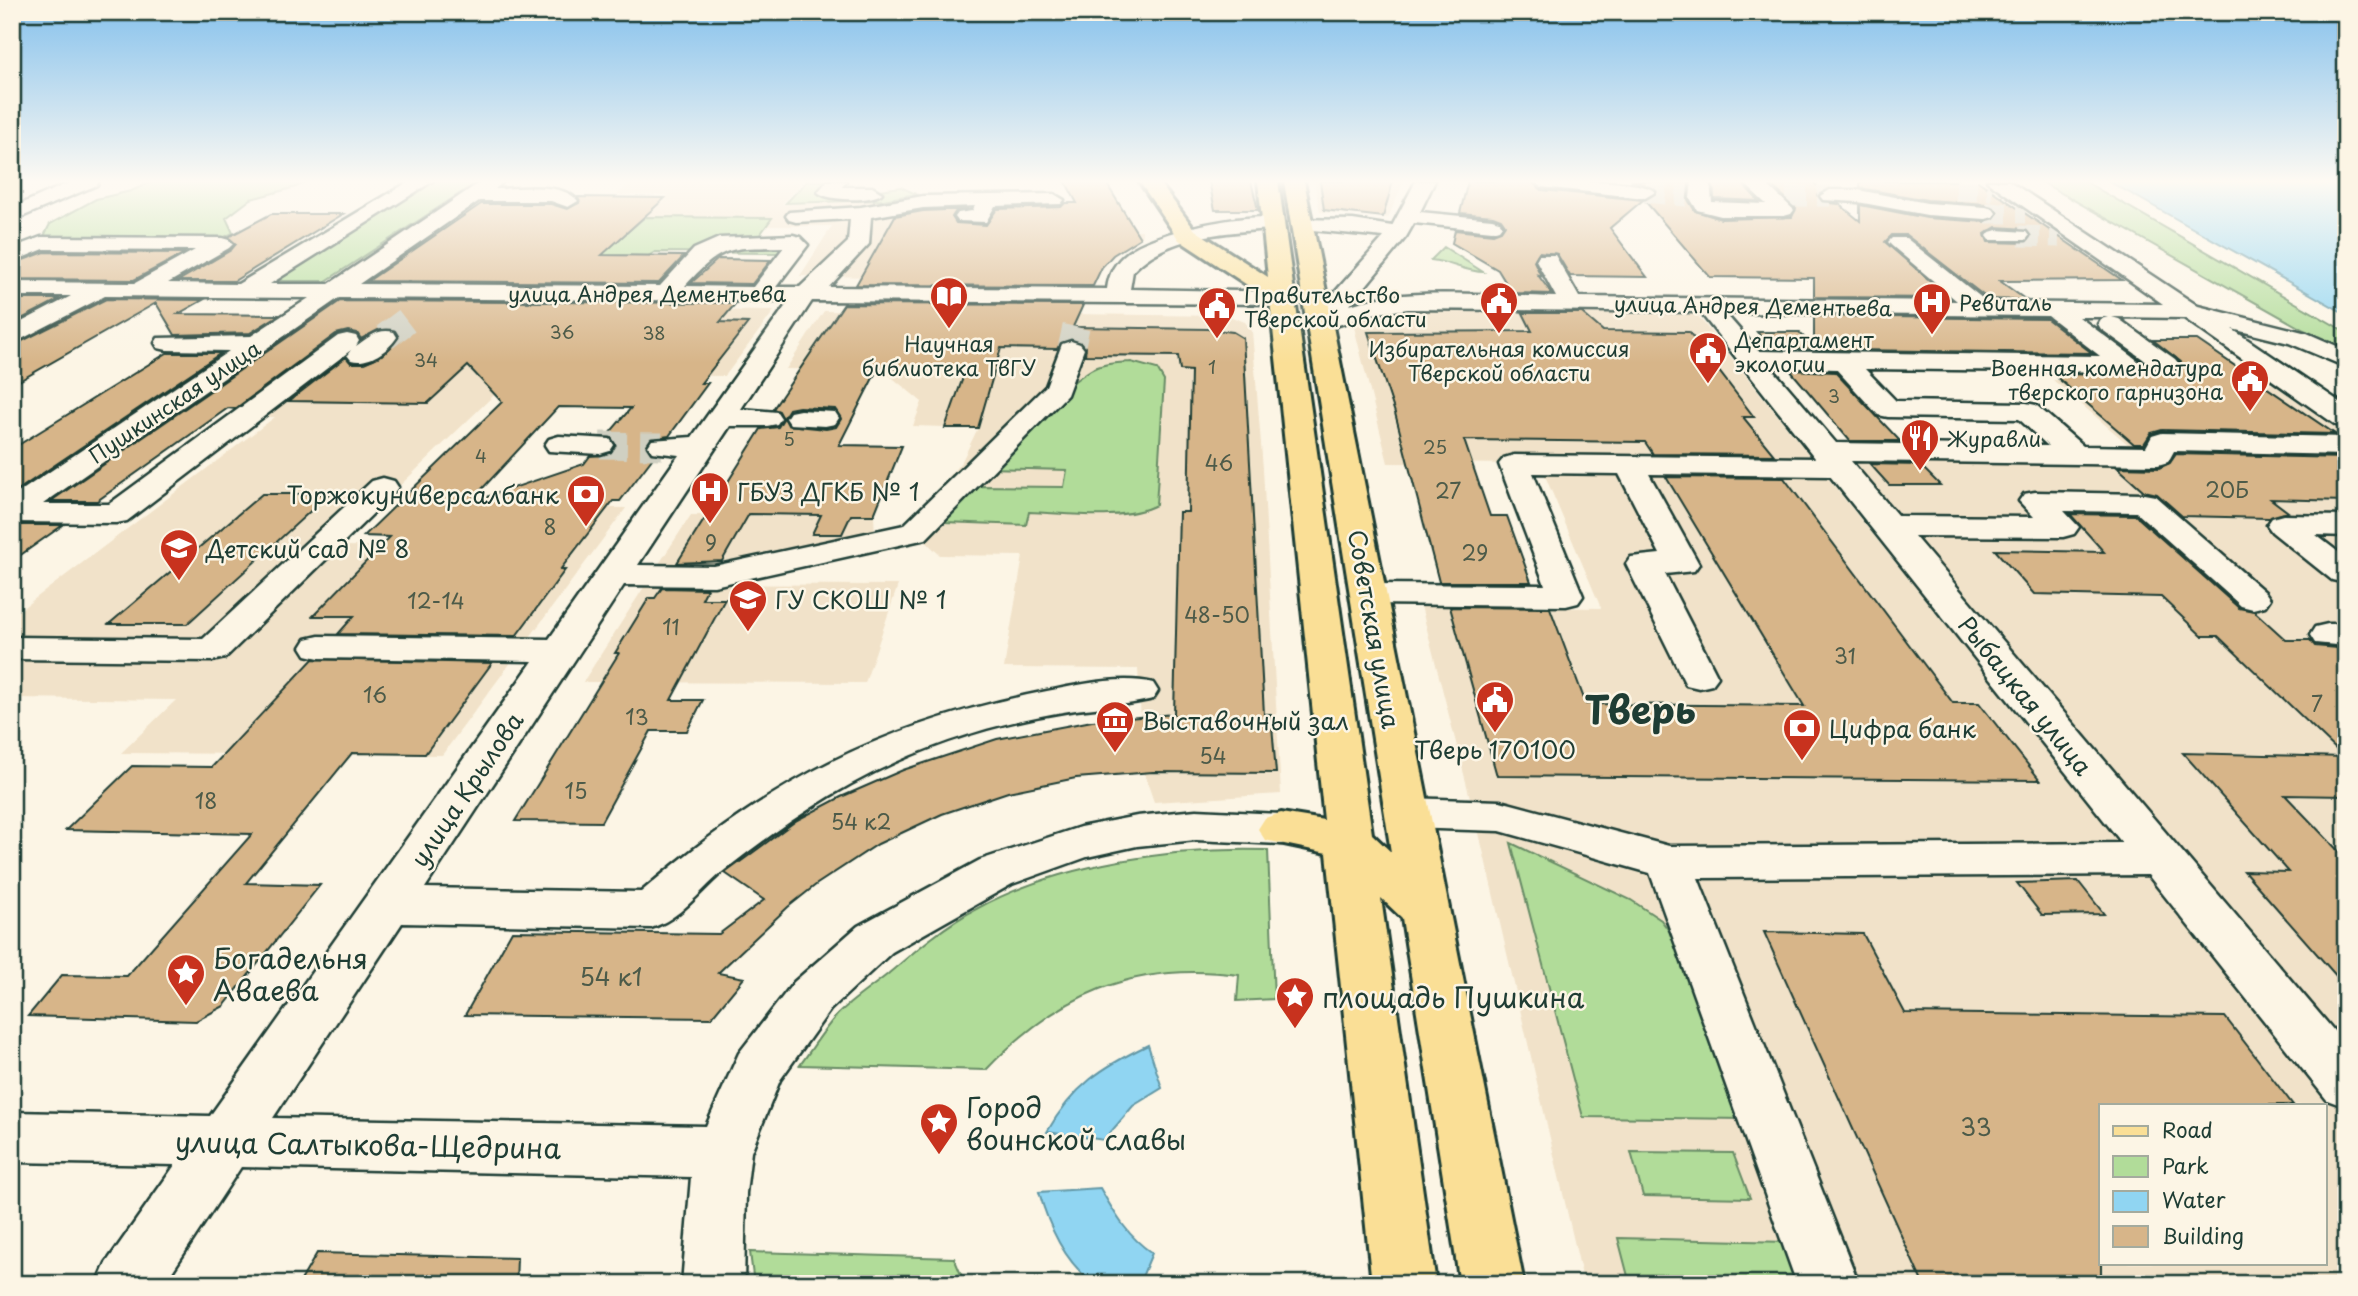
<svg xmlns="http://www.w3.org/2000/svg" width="2358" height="1296" viewBox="0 0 2358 1296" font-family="'Playpen Sans',sans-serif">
	<rect width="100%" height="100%" fill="#fcf5e5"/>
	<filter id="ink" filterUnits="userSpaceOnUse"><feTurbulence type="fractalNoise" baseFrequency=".0143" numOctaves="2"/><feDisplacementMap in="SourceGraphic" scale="14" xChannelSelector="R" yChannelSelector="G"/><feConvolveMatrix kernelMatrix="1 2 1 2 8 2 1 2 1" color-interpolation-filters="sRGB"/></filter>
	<g filter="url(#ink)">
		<!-- built -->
		<path fill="#f1e2c9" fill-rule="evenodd" d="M632,181H804L782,204L902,200L1025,204L1024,223L1077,230H1142V234L1141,238L1113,255L1102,267L1096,279L800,276L832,226H766L771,218L645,217L668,195H617Z
			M1314,181H1404L1388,218L1320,212Z
			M406,307L774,311L725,376L516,374L337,546L475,547L511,507L626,508L442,755L121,753L176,700L12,698V616L275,417L246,416L347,341L367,336Z
			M1375,310L1694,311L2111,832L2166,876L2346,1101V1284H1584L1478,829L1421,606L1601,608L1540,464L1388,463L1352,319ZM2101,1105H2325V1263H2101Z
			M824,311L1229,316L1245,322L1252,331L1263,469L1281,794L1154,802L1144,773L1138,669L1004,668L1023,556L940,555L908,525L962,461L978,428L913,426L922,402L883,370L786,369Z
			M2053,380L2273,384L2346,435V1049L1834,450L2137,452Z
			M691,515L874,516L875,536L717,571L655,570Z
			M646,584L898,585L865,683L583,682Z"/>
		<!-- green -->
		<path fill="#b1dc99" stroke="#688c66" stroke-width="2" d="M154,181H306L296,187L251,199L226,218L233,233L216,241L42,240L50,224L96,199L131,191Z
			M435,181H479L326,281H270Z
			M807,181H834L824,194L828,197L901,187L916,194L883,200L786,203Z
			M2040,181H2084L2346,332V351L2304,330Z
			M645,217L772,218L759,236L764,242L789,244L786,253L655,252L640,261L593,262Z
			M1444,247L1483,272C1467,272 1450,262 1431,260Z
			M1131,362L1157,369L1164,381L1156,505C1123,522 1067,513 1029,512L1026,525L944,522L943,513L974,486L1064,487L1067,470L987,468C1018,437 1052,394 1089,371C1102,363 1117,363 1131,362Z
			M1511,843L1631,900L1661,920L1678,943L1745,1119L1583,1117Z
			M1268,850L1274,999L1237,1001L1239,975C1134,961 1058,994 986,1070L800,1065C812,1049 824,1029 838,1014C853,999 872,987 888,974C916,950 945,925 978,908C1061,863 1175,847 1268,850Z
			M1631,1152L1733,1153L1750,1198L1643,1196Z
			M1618,1238L1793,1242L1808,1284H1630Z
			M750,1252L954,1258L965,1284H754Z"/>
		<!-- water -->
		<path fill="#90d5f2" stroke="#6398a6" stroke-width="2" d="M2108,181H2346V314L2137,197Z
			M1148,1045L1162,1088L1133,1106L1104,1140L1047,1132C1073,1086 1102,1067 1148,1045Z
			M1100,1188C1115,1214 1127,1236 1152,1253L1139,1284H1094C1064,1261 1049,1227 1039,1192Z"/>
		<!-- building -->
		<path fill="#d7b589" stroke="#1f3d34" stroke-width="2" fill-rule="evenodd" d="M1065,181H1105L1140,238L1113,255L1102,267L1093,286L856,285L895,216L923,211L968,209L956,211L952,217L956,223L986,225L997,209L1061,207L1065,203H1077Z
			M1209,181H1251L1258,210H1215Z
			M1320,181H1393L1383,217L1324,210Z
			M1468,181H1530L1542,190L1643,200L1610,228L1647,277L1570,276L1557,254L1539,252L1534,261L1541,276L1538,275L1552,294L1512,293L1498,270L1452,243L1455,230L1493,234L1501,231L1505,225L1501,219L1493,216L1460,213Z
			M1631,181H1689L1687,198L1695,211L1721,219L1792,217L1796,208L1767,181H1812L1823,191L1817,195L1821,202L1839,204L1860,221V205L1927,218L1986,222L1994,220L1998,211L1987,204L1927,200L1860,188V181H1978L2122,280L2000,281L2026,300L1988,299L1906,235H1892L1885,242L1950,298L1814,297V278L1710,277L1645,201L1657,191L1648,185ZM1996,227L2026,229L2032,236L2026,243L1988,242L1985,234Z
			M1713,181H1740L1759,201L1714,199Z
			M578,197L665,198L602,255L684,256L659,283L368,281L481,204H551L567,209L579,203Z
			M271,214H343L234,281H178L231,250L236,244L228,237Z
			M45,252L185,253L134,280L12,279V264Z
			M718,259L771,260L752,284L691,283Z
			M12,299H60L12,324Z
			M106,299L203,300L178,314L279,315L250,333L175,335L156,303L12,385V346Z
			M340,301L736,303L720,322L748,323L701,383H708L669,436L650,439L646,447L655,455L620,501H613L560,570H565L516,636L338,634L354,616H313L390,537L364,536L502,402L468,366L428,403L289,401L346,357L351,363H364L384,354L399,339L394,329L378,330L361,339L357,333L348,331L336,334L235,409L228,408L97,501H51ZM558,407L631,408L607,436L612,438L616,444L611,454L590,456L584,464L469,503Z
			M844,304L1083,305L1067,340L1061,342L1057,349L1001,348L978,428H945L966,369L878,368L839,445L902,446L874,515H851L842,534H812L821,515L749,514L722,561L677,563L761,429L778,427L783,419L779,411L773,409ZM799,407L835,409L841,419L836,427L826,429L788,425L784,417L789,409Z
			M1523,313H1582L1603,331L1689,332L1754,417H1743L1774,455L1653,454L1645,442L1464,440L1490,516H1507L1531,582H1439L1395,413L1368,332L1532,331Z
			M1814,316L2047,319L2092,353L1771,349L1757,332H1799L1814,348Z
			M1075,327L1208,329L1233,332L1243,338L1264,714H1271L1276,773L1153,772L1076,778L1008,792L942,814L878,844L817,884L788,907L718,973L744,978L711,1018L465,1015L512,931L719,934L764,900L725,873L797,820L841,797L903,770L997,739L1092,721L1174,714L1179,512H1188L1191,371L1180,370L1178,356L1085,355L1086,347L1073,339Z
			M2153,340H2197L2335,434L2162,430L2151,433L2144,444H2134L2053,374L2127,375L2138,371L2143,364L2141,360L2165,374L2177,371L2181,362Z
			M167,353H221L12,494V449Z
			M1790,370L1835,372L1900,441H1850Z
			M2176,454L2346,458V501L2271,499L2288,512L2269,518L2182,516L2157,494L2144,491L2117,467L2159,468L2170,463Z
			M1870,464L1920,465L1940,485H1889Z
			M1666,477L1784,478L1953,703H1979L2040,780L1497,776L1450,607L1550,608L1586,704L1804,706Z
			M262,494H329L187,624H109Z
			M2070,514L2135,515L2239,608L2254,611L2286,640H2310L2315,646L2337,648L2346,656V796L2285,795L2346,859V987L2244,871L2289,872L2183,753L2344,757L2218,636H2202L2161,597L2034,594L1995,550L2104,552Z
			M12,525H63L12,561Z
			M662,588L707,589L702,599H725L671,700H703L687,731H651L601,822L515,821L619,653H615L649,598H655Z
			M313,659L492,663L425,754L352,753L246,883L320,885L224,1006L196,1021L28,1016L62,975L127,976L252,834L66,830L132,766L212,767Z
			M2078,881L2104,914L2042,915L2017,883Z
			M1764,932L1863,934L1905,1013L2225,1017L2293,1105H2101V1284H1923Z
			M317,1253L517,1258L516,1284H299Z"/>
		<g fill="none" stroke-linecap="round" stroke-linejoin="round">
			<!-- minor-tunnel-far1 -->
			<path stroke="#d0d0c2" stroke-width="21" stroke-dasharray="21 10" stroke-linecap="butt" d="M1956,190L1992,191
				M1645,192L1687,196
				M1786,196H1830
				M1986,213H2025
				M2019,236L2059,237"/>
			<!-- minor-tunnel -->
			<path stroke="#d0d0c2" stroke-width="27" stroke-dasharray="27 13" stroke-linecap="butt" d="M385,337L410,318
				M1071,349L1076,327
				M600,445L662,446"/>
			<defs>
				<path id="minor" d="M73,181H99L97,185L12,221V208Z
					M410,181H433L270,284H329L482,181H504L495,189C518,189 562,181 578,201L568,207L551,201H479L359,284L660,286L694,249L719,238L793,235L800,237L808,245L776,287H800L848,242L850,219L796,222L789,220L786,216L789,212L861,207L923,196L1054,194L1064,200L1061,204L995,206L986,222L958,221L955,217L958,213L972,211L975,206L923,208L871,217L869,244L829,287L1107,289C1109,273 1115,262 1128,252C1154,232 1248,211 1280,219L1283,223L1280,227L1273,229C1227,232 1167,235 1133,271L1130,289L1290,292L1294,297L1290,302L1282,304L812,301L741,409L777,412L781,418L777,424L767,426H730L638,565L714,566L904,525L1046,386L1062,344L1071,341L1080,344L1084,349L1067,395L926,539L714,586L624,585L425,888L641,892C769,782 880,724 1047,691C1079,685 1121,675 1153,683L1158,691L1153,699C1125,706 1097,707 1069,711C985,724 902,753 830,796C792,819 756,845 721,873C699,892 680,919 651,928L402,923L273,1118L706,1126L739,1053L794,982L858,926L980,860L1080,827L1137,816L1196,810L1281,814L1296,818L1303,829L1296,840L1281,844L1196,840L1137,846L1087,857L1012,884L892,952L830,1010L780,1080L751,1152L746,1193L744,1284H682L691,1177L241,1167L164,1284H97L106,1263L175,1165L12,1162V1112L210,1116L533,661L319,658L306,655L301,647L306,639L319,636L549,639L679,455L652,452L648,446L652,440L692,437L789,301L339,298L43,504H109L338,336L347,334L356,336L359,341L356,346C369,337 378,328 394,332L397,337C388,351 368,365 351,360L347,355L351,350L127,521L116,523L12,522V497L229,351L167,350L158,348L155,343L158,338L251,336L309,298L105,296L12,344V327L71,296H12V282L135,283L195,250L44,249L12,262V248L41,237L222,238L229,240L233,244L229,248L168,283L238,284ZM784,247L753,287L685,286C723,244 729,248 784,247Z
					M827,181H846L842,187H872L882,193C873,202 827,201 818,192Z
					M1416,181H1435L1420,212L1492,219L1499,221L1502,225L1499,229L1492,231L1414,223L1406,237L1350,305C1405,286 1496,296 1556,297L1536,260L1539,255H1555L1579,297L1957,301L1892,246L1888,242L1892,238H1906L1987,302L2163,304L1987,181H2009L2198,306L2307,333L2346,350V367L2289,343L2232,329L2346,406V427L2336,425L2184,318L2112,317L2119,319L2175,359L2179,364L2175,369L2166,372L2157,369L2101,329L2098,324L2101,319L2108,317H2079L2136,359L2140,364L2136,369L2127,372L1865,369L1896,401L2026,403L2036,405L2083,446L2146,447L2152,436L2162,433L2346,437V455L2174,451L2168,462L2158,465L1851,461L1898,516L2034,517L2019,501L2024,494L2035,492L2144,494L2155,496L2265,592L2270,599L2265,606L2253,609L2241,606L2136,512L2064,511L2079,527L2074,534L2063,537L1914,536L2346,1045V1107L2327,1100L2148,875L1698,878L1859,1284H1797L1650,873L1500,831L1407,828L1392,824L1385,813L1392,802L1407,798L1500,801L1669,846L2122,843L1830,476L1649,474L1699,564L1694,571L1665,574L1718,677L1712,685L1699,688L1686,685L1626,564L1631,557L1660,554L1619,474L1533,473L1583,596L1578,603L1566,606L1368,604L1356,601L1351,594L1356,587L1368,584L1545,585L1499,464L1504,458L1514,455L1815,458L1700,312L1408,309L1372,314L1320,331L1311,329L1308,324L1311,319L1384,237L1302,229L1295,227L1292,223L1295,219L1353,220L1392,226ZM1725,313L2048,316L2100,356L1758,351ZM1771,367L1836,369L1878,415L1888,417L2019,419L2048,446L1836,443Z
					M1533,181C1554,181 1643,178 1655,192L1645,198L1542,187Z
					M1692,181H1710L1712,202L1766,204L1742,181H1763L1794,210L1791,214L1784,216H1721L1697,210L1690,198Z
					M1830,190H1858L1927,203L1986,207L1993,209L1996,213L1993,217L1986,219L1927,215L1858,202L1823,200L1820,196Z
					M1997,230L2026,232L2029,236L2026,240H1990L1987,236L1990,232Z
					M800,410L835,412L839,418L835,424L825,426L790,424L786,418L790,412Z
					M559,436L610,439L614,445L610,451L600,454L549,451L545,445L549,439Z
					M383,478L394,481L398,487L394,493L225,658L212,661L12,659V637L203,639L372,481Z
					M2283,515L2346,516V536L2316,535L2346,558V583L2332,580L2272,532L2267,525L2272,518Z
					M2328,624H2346V646L2315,643L2310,635L2315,627Z"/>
				<path id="major" d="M1139,181H1158L1195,230L1268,277L1258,181H1278L1372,834L1391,852L1284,181H1304L1524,1284H1460L1402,918L1381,898L1436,1284H1372L1327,853L1265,840L1258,829L1265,818L1281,813L1324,820L1270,300L1179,240Z"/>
			</defs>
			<!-- minor casing -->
			<use href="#minor" stroke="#1f3d34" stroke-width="5"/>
			<!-- major casing -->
			<use href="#major" stroke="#1f3d34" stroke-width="6"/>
			<!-- minor -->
			<use href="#minor" fill="#fcf5e5" fill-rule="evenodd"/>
			<!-- major -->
			<use href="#major" fill="#fadf96" fill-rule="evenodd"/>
		</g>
	</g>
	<!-- sky -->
	<linearGradient id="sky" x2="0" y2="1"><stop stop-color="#85c1ec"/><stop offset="0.5" stop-color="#fefaf3"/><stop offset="1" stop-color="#fefaf3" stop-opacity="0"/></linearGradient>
	<rect width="2358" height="363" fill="url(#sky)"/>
	<!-- icons -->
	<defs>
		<symbol id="library-pin" viewBox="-11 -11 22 30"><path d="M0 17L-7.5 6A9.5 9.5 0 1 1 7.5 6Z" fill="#c8321e" stroke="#fcf5e5"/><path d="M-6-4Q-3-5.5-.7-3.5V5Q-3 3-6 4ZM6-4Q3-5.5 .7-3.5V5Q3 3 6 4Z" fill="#fff"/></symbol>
		<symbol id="civic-pin" viewBox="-11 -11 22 30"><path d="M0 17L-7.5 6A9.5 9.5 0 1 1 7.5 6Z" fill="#c8321e" stroke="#fcf5e5"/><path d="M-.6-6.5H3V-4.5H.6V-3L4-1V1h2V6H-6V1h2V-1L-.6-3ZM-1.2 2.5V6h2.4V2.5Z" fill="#fff"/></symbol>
		<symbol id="hospital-pin" viewBox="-11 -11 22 30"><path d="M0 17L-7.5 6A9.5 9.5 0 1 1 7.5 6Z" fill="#c8321e" stroke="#fcf5e5"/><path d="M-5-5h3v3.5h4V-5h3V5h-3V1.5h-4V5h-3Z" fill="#fff"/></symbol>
		<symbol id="restaurant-pin" viewBox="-11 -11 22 30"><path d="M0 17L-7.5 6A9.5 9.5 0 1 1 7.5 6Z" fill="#c8321e" stroke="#fcf5e5"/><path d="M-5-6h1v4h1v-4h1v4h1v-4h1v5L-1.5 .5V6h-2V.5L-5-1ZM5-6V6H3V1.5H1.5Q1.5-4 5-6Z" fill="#fff"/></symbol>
		<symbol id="bank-pin" viewBox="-11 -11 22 30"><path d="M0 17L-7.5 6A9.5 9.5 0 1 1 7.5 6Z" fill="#c8321e" stroke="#fcf5e5"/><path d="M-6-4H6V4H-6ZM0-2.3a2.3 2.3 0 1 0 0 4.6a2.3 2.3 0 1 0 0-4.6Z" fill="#fff"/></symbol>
		<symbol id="school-pin" viewBox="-11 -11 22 30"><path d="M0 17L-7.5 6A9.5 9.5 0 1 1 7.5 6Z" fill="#c8321e" stroke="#fcf5e5"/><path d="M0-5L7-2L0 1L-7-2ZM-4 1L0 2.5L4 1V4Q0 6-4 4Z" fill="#fff"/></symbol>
		<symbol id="museum-pin" viewBox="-11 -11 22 30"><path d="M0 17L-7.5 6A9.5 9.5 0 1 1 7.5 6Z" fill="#c8321e" stroke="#fcf5e5"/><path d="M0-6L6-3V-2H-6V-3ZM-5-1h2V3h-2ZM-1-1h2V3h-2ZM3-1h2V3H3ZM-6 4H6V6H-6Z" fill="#fff"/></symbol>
		<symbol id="sight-pin" viewBox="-11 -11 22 30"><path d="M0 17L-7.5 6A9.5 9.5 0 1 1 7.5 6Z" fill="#c8321e" stroke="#fcf5e5"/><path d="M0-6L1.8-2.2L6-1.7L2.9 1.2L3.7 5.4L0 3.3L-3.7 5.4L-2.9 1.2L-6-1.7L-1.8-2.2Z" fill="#fff"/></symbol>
	</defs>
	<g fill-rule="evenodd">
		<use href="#library-pin" x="927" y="274" width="44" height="60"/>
		<use href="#civic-pin" x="1477" y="279" width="44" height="60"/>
		<use href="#hospital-pin" x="1910" y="280" width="44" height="60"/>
		<use href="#civic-pin" x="1195" y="284" width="44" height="60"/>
		<use href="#civic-pin" x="1686" y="329" width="44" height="60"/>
		<use href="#civic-pin" x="2228" y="357" width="44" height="60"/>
		<use href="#restaurant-pin" x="1898" y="416" width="44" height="60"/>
		<use href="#hospital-pin" x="688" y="469" width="44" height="60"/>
		<use href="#bank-pin" x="564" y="472" width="44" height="60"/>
		<use href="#school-pin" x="157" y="526" width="44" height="60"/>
		<use href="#school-pin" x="726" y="577" width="44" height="60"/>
		<use href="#civic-pin" x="1473" y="678" width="44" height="60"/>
		<use href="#museum-pin" x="1093" y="698" width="44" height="60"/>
		<use href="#bank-pin" x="1780" y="706" width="44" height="60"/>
		<use href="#sight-pin" x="164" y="951" width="44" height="60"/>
		<use href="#sight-pin" x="1273" y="974" width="44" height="60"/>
		<use href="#sight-pin" x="917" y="1100" width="44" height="60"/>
	</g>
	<g text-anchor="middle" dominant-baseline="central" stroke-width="5" stroke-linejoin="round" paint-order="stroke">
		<!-- far-number labels -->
		<g font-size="18" fill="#4d5b49">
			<text x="562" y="331">36</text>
			<text x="654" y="332">38</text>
			<text x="426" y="359">34</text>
			<text x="1212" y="366">1</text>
			<text x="1834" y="395">3</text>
			<text x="789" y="438">5</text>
			<text x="1435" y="446">25</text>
			<text x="481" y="455">4</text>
		</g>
		<!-- far-street labels -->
		<g font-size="21" fill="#1f3d34" stroke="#fcf5e5">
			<text x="647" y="293">улица Андрея Дементьева</text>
			<text transform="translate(1753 305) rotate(1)">улица Андрея Дементьева</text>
			<text transform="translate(174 401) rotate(-34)">Пушкинская улица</text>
		</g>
		<!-- far-poi labels -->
		<g font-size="21" fill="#1f3d34" stroke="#fcf5e5" text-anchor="start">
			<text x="1244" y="294">Правительство<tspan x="1244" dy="24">Тверской области</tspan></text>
			<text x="1959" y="302">Ревиталь</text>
			<text x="1735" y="339">Департамент<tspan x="1735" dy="24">экологии</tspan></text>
			<text x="949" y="343" text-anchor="middle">Научная<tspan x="949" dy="24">библиотека ТвГУ</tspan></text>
			<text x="1499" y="348" text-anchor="middle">Избирательная комиcсия<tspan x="1499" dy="24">Тверской области</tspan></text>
			<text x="2223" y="367" text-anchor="end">Военная комендатура<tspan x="2223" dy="24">тверского гарнизона</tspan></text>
			<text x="1947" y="438">Журавли</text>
		</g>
		<!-- number labels -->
		<g font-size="21" fill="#4d5b49">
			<text x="1219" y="462">46</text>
			<text x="2227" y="489">20Б</text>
			<text x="1448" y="490">27</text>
			<text x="550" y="526">8</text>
			<text x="711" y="542">9</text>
			<text x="1475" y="552">29</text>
			<text x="436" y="600">12-14</text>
			<text x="1217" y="614">48-50</text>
			<text x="671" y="626">11</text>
			<text x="1845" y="655">31</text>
			<text x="375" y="694">16</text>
			<text x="2317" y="703">7</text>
			<text x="637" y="716">13</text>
			<text x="1213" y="755">54</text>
			<text x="576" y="790">15</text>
			<text x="206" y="800">18</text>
			<text x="861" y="821">54 к2</text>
		</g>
		<!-- poi labels -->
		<g font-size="24" fill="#1f3d34" stroke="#fcf5e5" text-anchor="start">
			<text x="737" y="491">ГБУЗ ДГКБ № 1</text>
			<text x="559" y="494" text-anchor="end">Торжокуниверсалбанк</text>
			<text x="206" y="548">Детский сад № 8</text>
			<text x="775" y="599">ГУ СКОШ № 1</text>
			<text x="1142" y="720">Выставочный зал</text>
			<text x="1829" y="728">Цифра банк</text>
			<text x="1495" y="749" text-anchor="middle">Тверь 170100</text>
		</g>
		<!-- street labels -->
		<g font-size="24" fill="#1f3d34" stroke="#fcf5e5">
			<text transform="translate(1375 629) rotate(80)">Советская улица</text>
			<text transform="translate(2026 695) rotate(51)">Рыбацкая улица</text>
			<text transform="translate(466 789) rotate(-56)">улица Крылова</text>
		</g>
		<!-- near-number labels -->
		<g font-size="24" fill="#4d5b49">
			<text x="611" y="976">54 к1</text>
			<text x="1976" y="1126">33</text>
		</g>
		<!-- near-poi labels -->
		<g font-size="28" fill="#1f3d34" stroke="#fcf5e5" text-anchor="start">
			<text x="213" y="957">Богадельня<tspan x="213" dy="32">Аваева</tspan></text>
			<text x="1322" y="996">площадь Пушкина</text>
			<text x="966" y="1106">Город<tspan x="966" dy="32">воинской славы</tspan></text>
		</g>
		<!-- near-street labels -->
		<g font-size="28" fill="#1f3d34" stroke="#fcf5e5">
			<text transform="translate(368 1144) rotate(1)">улица Салтыкова-Щедрина</text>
		</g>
		<!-- town labels -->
		<g font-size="38" font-weight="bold" fill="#1f3d34" stroke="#fcf5e5">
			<text x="1640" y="708">Тверь</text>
		</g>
	</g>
	<!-- margin -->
	<rect width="2358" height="1296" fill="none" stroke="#fcf5e5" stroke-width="42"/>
	<rect x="21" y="21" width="2316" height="1254" fill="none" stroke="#1f3d34" stroke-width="2.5" filter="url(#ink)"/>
	<!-- legend -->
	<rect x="2099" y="1104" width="228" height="161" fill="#fcf5e5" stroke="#a4ab9e" stroke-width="2"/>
	<rect x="2113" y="1126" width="35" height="10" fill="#fadf96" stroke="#a4ab9e" stroke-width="2"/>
	<text x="2162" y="1138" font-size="21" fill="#1f3d34">Road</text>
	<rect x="2113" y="1156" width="35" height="21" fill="#b1dc99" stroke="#a4ab9e" stroke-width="2"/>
	<text x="2162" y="1174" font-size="21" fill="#1f3d34">Park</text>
	<rect x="2113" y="1191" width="35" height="21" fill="#90d5f2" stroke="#a4ab9e" stroke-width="2"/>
	<text x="2162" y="1208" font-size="21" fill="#1f3d34">Water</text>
	<rect x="2113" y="1226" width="35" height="21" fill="#d7b589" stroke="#a4ab9e" stroke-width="2"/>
	<text x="2162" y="1244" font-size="21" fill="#1f3d34">Building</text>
</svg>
